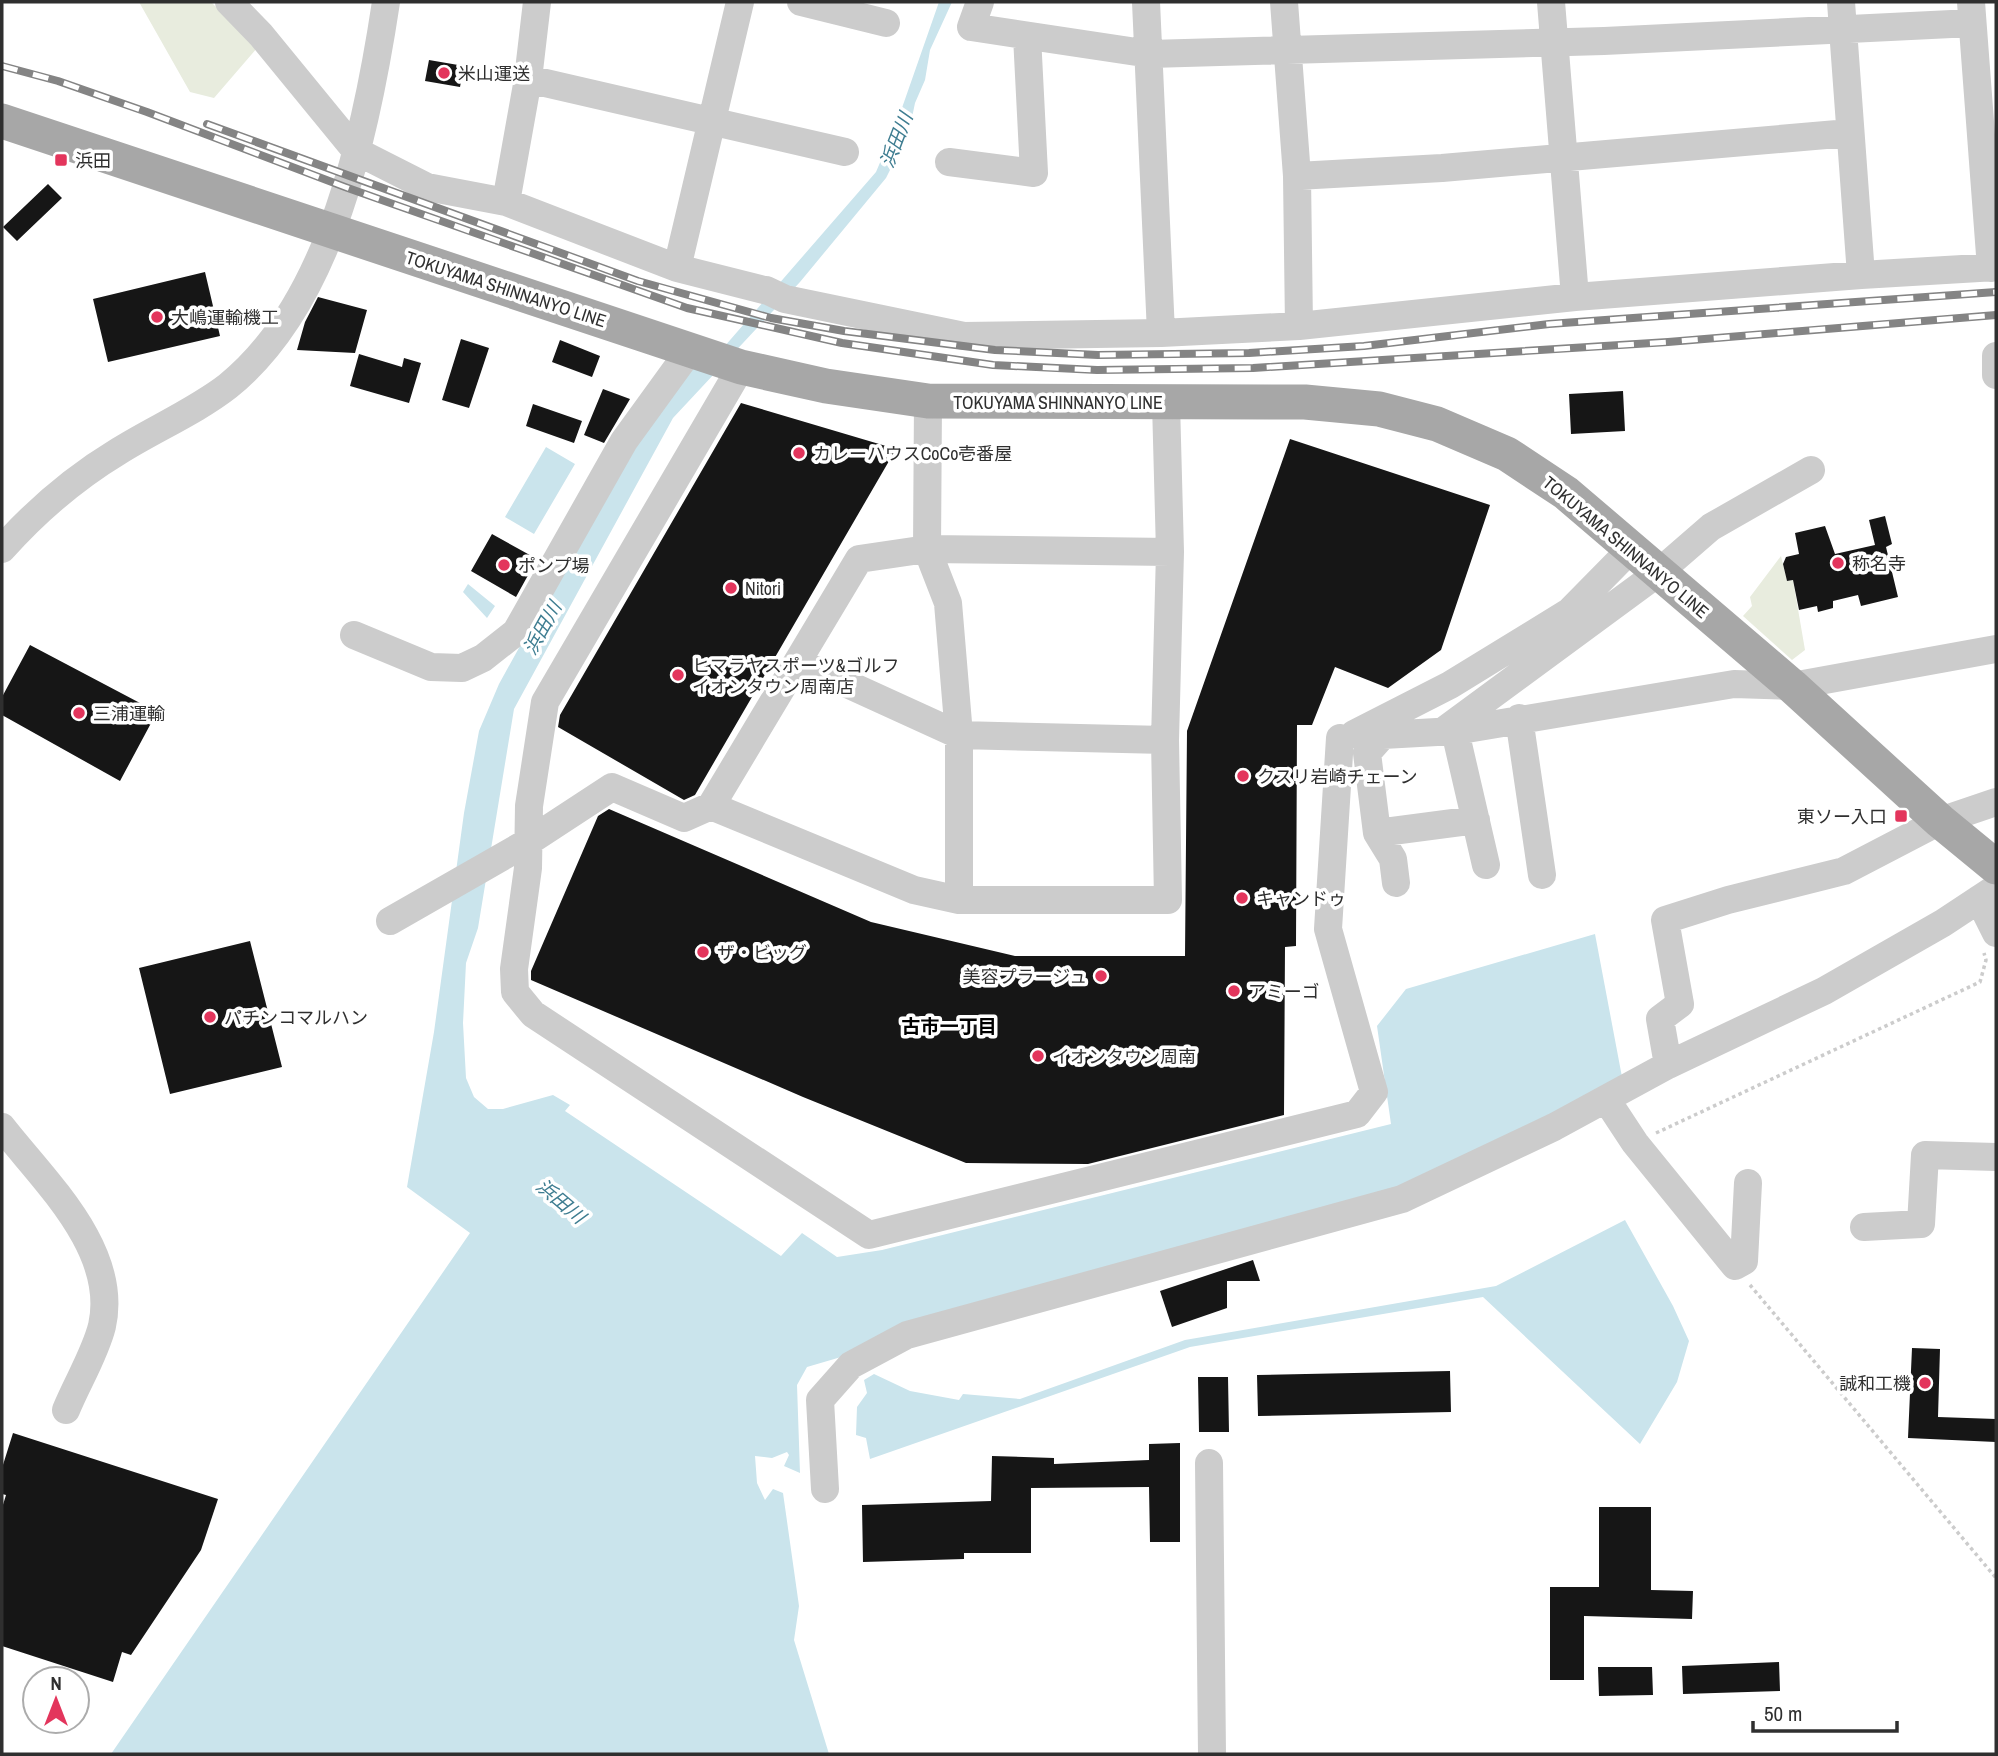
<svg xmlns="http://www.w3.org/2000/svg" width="1998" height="1756" viewBox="0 0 1998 1756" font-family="'Archivo Narrow','Noto Sans JP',sans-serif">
	<rect width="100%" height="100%" fill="#fff"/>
	<!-- green -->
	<path fill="#e8ecde" d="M139,2H211L257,48L214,98L190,92Z
		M1781,556L1787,581L1793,580L1805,650L1792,660L1743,616L1752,606L1750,597Z"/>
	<!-- water -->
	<path fill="#cae4ec" d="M939,2H952L930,50L925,80L915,103L909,132L886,178L800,282L673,418L514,709L478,928L466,963L463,1023L466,1078L474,1097L488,1109H503L553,1095L570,1105L565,1111L781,1256L802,1233L837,1257L882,1250L1391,1124L1377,1026L1406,989L1595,934L1622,1077L1400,1193L807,1367L797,1385L800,1473L784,1466L789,1455L787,1452L772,1458L755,1456L757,1483L765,1500L773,1489L783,1493L799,1606L794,1640L829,1754H111L470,1233L407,1187L434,1032L464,813L479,731L499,684L631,445L687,372L724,347L876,172L896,125Z
		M546,447L575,464L534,534L505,517Z
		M468,584L495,606L487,618L463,592Z
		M1625,1220L1673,1306L1689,1341L1677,1382L1640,1444L1483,1297L1190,1347L870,1459L866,1438L856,1435L857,1407L867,1393L864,1380L874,1374L910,1391L959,1400L963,1394L1020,1399L1185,1340L1496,1286Z"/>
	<!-- building -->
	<path fill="#161616" d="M429,60L464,66L460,87L425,81Z
		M48,184L62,198L17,241L3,227Z
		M205,272L220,336L108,362L93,299Z
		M318,297L367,310L355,353L297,350L305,322Z
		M461,339L489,348L469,408L442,400Z
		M560,340L600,356L592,377L552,362Z
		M359,354L402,367L404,358L421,363L409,403L350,386Z
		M603,389L630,399L604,443L584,435Z
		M1623,391L1625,431L1571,434L1569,394Z
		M741,403L896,449L695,795L684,800L558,727L560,715Z
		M533,404L582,421L574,443L526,426Z
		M1290,439L1490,505L1441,650L1388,688L1335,667L1312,725H1297L1296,946L1285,947L1284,1115L1088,1164L966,1163L803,1097L531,980V971L598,816L609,809L871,922L1015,956H1185L1187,731Z
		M1885,516L1892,544L1886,547L1898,597L1861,606L1858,595L1833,601V608L1818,612L1817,606L1799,610L1793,580L1787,581L1783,564L1786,557L1799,554L1795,533L1825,526L1835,554L1875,545L1869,520Z
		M492,534L537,559L516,597L471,571Z
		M30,645L157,712L120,781L2,715V697Z
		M250,941L282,1067L170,1094L139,968Z
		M1253,1260L1260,1281H1227V1308L1172,1327L1160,1291Z
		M1912,1348L1940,1349L1938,1417L1996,1419V1442L1908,1438Z
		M1450,1371L1451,1412L1258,1416L1257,1375Z
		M1198,1377H1228L1229,1432H1199Z
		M13,1433L218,1499L201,1550L131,1655L122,1652L113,1682L2,1646V1508L6,1495L2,1494V1468Z
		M1180,1443V1542H1150L1149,1487L1031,1488V1553H964V1559L863,1562L862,1505L991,1501L992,1456L1054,1458V1464L1149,1460V1444Z
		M1599,1507H1651V1590L1693,1591L1692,1619L1584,1616V1680H1550V1587H1599Z
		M1779,1662L1780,1691L1683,1694L1682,1666Z
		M1598,1667H1652L1653,1695L1599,1696Z"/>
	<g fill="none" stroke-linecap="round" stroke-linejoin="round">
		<!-- path -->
		<path stroke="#ccc" stroke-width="3.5" stroke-dasharray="3.5 3.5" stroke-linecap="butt" d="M1656,1133L1980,982L1986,960L1984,953
			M1750,1285L1996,1578"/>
		<!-- minor -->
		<path stroke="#ccc" stroke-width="28" d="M229,2L261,35L356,151L427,187L506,202L677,268L768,291
			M801,2L886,23
			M980,2L971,27L1150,54L1604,41L1972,23
			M1146,2L1161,333
			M1284,2L1297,176L1299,326
			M1551,2L1575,297
			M1841,2L1861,275
			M1971,2L1991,268
			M528,79L845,152
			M949,162L1034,173L1027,36
			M1297,176L1442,168L1849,133
			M506,202L528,79L537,2
			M677,268L740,2
			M766,290L785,299L964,336L1161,333L1299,326L1575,297L1861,275L1996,267
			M1996,356V375
			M741,367L545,702L529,806L528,868L514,969L515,992L533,1014L869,1235L1357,1114L1374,1092L1328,929L1340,738
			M928,401L927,549L948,603L959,735V900
			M2,549C35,512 76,477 119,451C154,429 196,411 228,386C332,302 367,128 386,2
			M354,635L431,667L462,668L483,658L516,632L624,441L690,350
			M799,662L959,735L1165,740
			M1519,718L1542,875
			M1446,729L1658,573L1711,527L1811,470
			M1455,731L1486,865
			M1354,734L1450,685L1569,612L1631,549
			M711,806L914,890L959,900H1168L1165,740L1170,552L1166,403
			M1377,833L1476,820
			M1396,883L1393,859L1377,833L1367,753L1383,735L1455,731L1734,684L1792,686L1996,649
			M1979,899L1996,933
			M390,921L528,842L612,787L684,818L711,806L859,559L927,549L1170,552
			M1668,1065L1660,1019L1680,1004L1665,920L1728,900L1844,871L1940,821L1996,802
			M1606,1099L1635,1143L1735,1266L1744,1261L1748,1183
			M2,1127C45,1182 119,1250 102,1326C95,1354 77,1383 66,1410
			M1864,1227L1921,1224L1925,1155L1996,1157
			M1209,1463L1212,1754
			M825,1489L820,1400L851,1365L907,1335L1402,1199L1554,1127L1668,1065L1824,991L1943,923L1996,888"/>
		<!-- major -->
		<path stroke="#a7a7a7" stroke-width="35" d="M2,121L741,367L826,386L928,401L1305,402L1379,409L1437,424L1507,454L1566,493L1792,686L1940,821L1996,867"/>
		<defs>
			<path id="rail" d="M2,66L58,81L147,112L345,187L687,308L842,343L993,365L1097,370L1253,368L1668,342L1996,315
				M207,124L638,281L771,318L844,331L995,350L1098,355L1249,353L1364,346L1549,324L1996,292"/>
		</defs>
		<!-- rail casing -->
		<use href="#rail" stroke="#848484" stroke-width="8"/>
		<!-- rail -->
		<use href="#rail" stroke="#fff" stroke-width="5" stroke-dasharray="16" stroke-linecap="butt"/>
	</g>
	<!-- markers -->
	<g fill="#e3355c" stroke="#fff" stroke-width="2.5">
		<circle cx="444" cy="73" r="7"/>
		<rect x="54" y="153" width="14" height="14" rx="3.5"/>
		<circle cx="157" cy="317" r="7"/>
		<circle cx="799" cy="453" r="7"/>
		<circle cx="1838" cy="563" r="7"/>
		<circle cx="504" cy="565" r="7"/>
		<circle cx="731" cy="588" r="7"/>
		<circle cx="678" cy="675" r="7"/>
		<circle cx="79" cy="713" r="7"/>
		<circle cx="1243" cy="776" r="7"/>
		<rect x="1894" y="809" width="14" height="14" rx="3.5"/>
		<circle cx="1242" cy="898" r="7"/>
		<circle cx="703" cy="952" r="7"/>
		<circle cx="1101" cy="976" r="7"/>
		<circle cx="1234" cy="991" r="7"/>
		<circle cx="210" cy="1017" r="7"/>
		<circle cx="1038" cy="1056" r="7"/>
		<circle cx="1925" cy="1383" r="7"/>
	</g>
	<g text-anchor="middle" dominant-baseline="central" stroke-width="7" stroke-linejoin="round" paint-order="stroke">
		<!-- poi labels -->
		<g font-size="18" fill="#2f2f2f" stroke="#fff" text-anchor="start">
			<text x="458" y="73">米山運送</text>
			<text x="75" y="160">浜田</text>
			<text x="171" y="317">大嶋運輸機工</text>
			<text x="813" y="453">カレーハウスCoCo壱番屋</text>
			<text x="1852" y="563">称名寺</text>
			<text x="518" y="565">ポンプ場</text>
			<text x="745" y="588">Nitori</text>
			<text x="692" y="665">ヒマラヤスポーツ&amp;ゴルフ<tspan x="692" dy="21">イオンタウン周南店</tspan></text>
			<text x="93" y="713">三浦運輸</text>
			<text x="1257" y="776">クスリ岩崎チェーン</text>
			<text x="1887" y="816" text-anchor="end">東ソー入口</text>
			<text x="1256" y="898">キャンドゥ</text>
			<text x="717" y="952">ザ・ビッグ</text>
			<text x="1087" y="976" text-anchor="end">美容プラージュ</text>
			<text x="1248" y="991">アミーゴ</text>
			<text x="224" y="1017">パチンコマルハン</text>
			<text x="1052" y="1056">イオンタウン周南</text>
			<text x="1911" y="1383" text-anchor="end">誠和工機</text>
		</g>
		<!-- street labels -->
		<g font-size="18" fill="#2f2f2f" stroke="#fff">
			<text transform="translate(506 289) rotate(18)">TOKUYAMA SHINNANYO LINE</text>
			<text x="1058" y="402">TOKUYAMA SHINNANYO LINE</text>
			<text transform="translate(1626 547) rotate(40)">TOKUYAMA SHINNANYO LINE</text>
		</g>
		<!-- water labels -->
		<g font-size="19" font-style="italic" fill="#3e7d91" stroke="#fff">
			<text transform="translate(896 140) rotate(-69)">浜田川</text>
			<text transform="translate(542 628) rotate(-61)">浜田川</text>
			<text transform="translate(561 1201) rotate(40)">浜田川</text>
		</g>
		<!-- neighbourhood labels -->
		<g font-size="19" font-weight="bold" fill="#000" stroke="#fff">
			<text x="949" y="1026">古市一丁目</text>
		</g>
	</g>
	<!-- border -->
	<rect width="1998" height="1756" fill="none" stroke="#2f2f2f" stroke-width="7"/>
	<!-- north arrow -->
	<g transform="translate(56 1700)"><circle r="33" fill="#ffffff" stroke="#acacac" stroke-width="2"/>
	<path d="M0-5L12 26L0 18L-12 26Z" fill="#e3355c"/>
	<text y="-10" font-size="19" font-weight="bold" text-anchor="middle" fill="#2f2f2f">N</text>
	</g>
	<!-- scale -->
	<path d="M1753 1721v10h144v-10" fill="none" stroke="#2f2f2f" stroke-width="3.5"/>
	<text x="1764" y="1721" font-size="21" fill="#2f2f2f" stroke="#ffffff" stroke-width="5" paint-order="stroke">50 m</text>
</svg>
